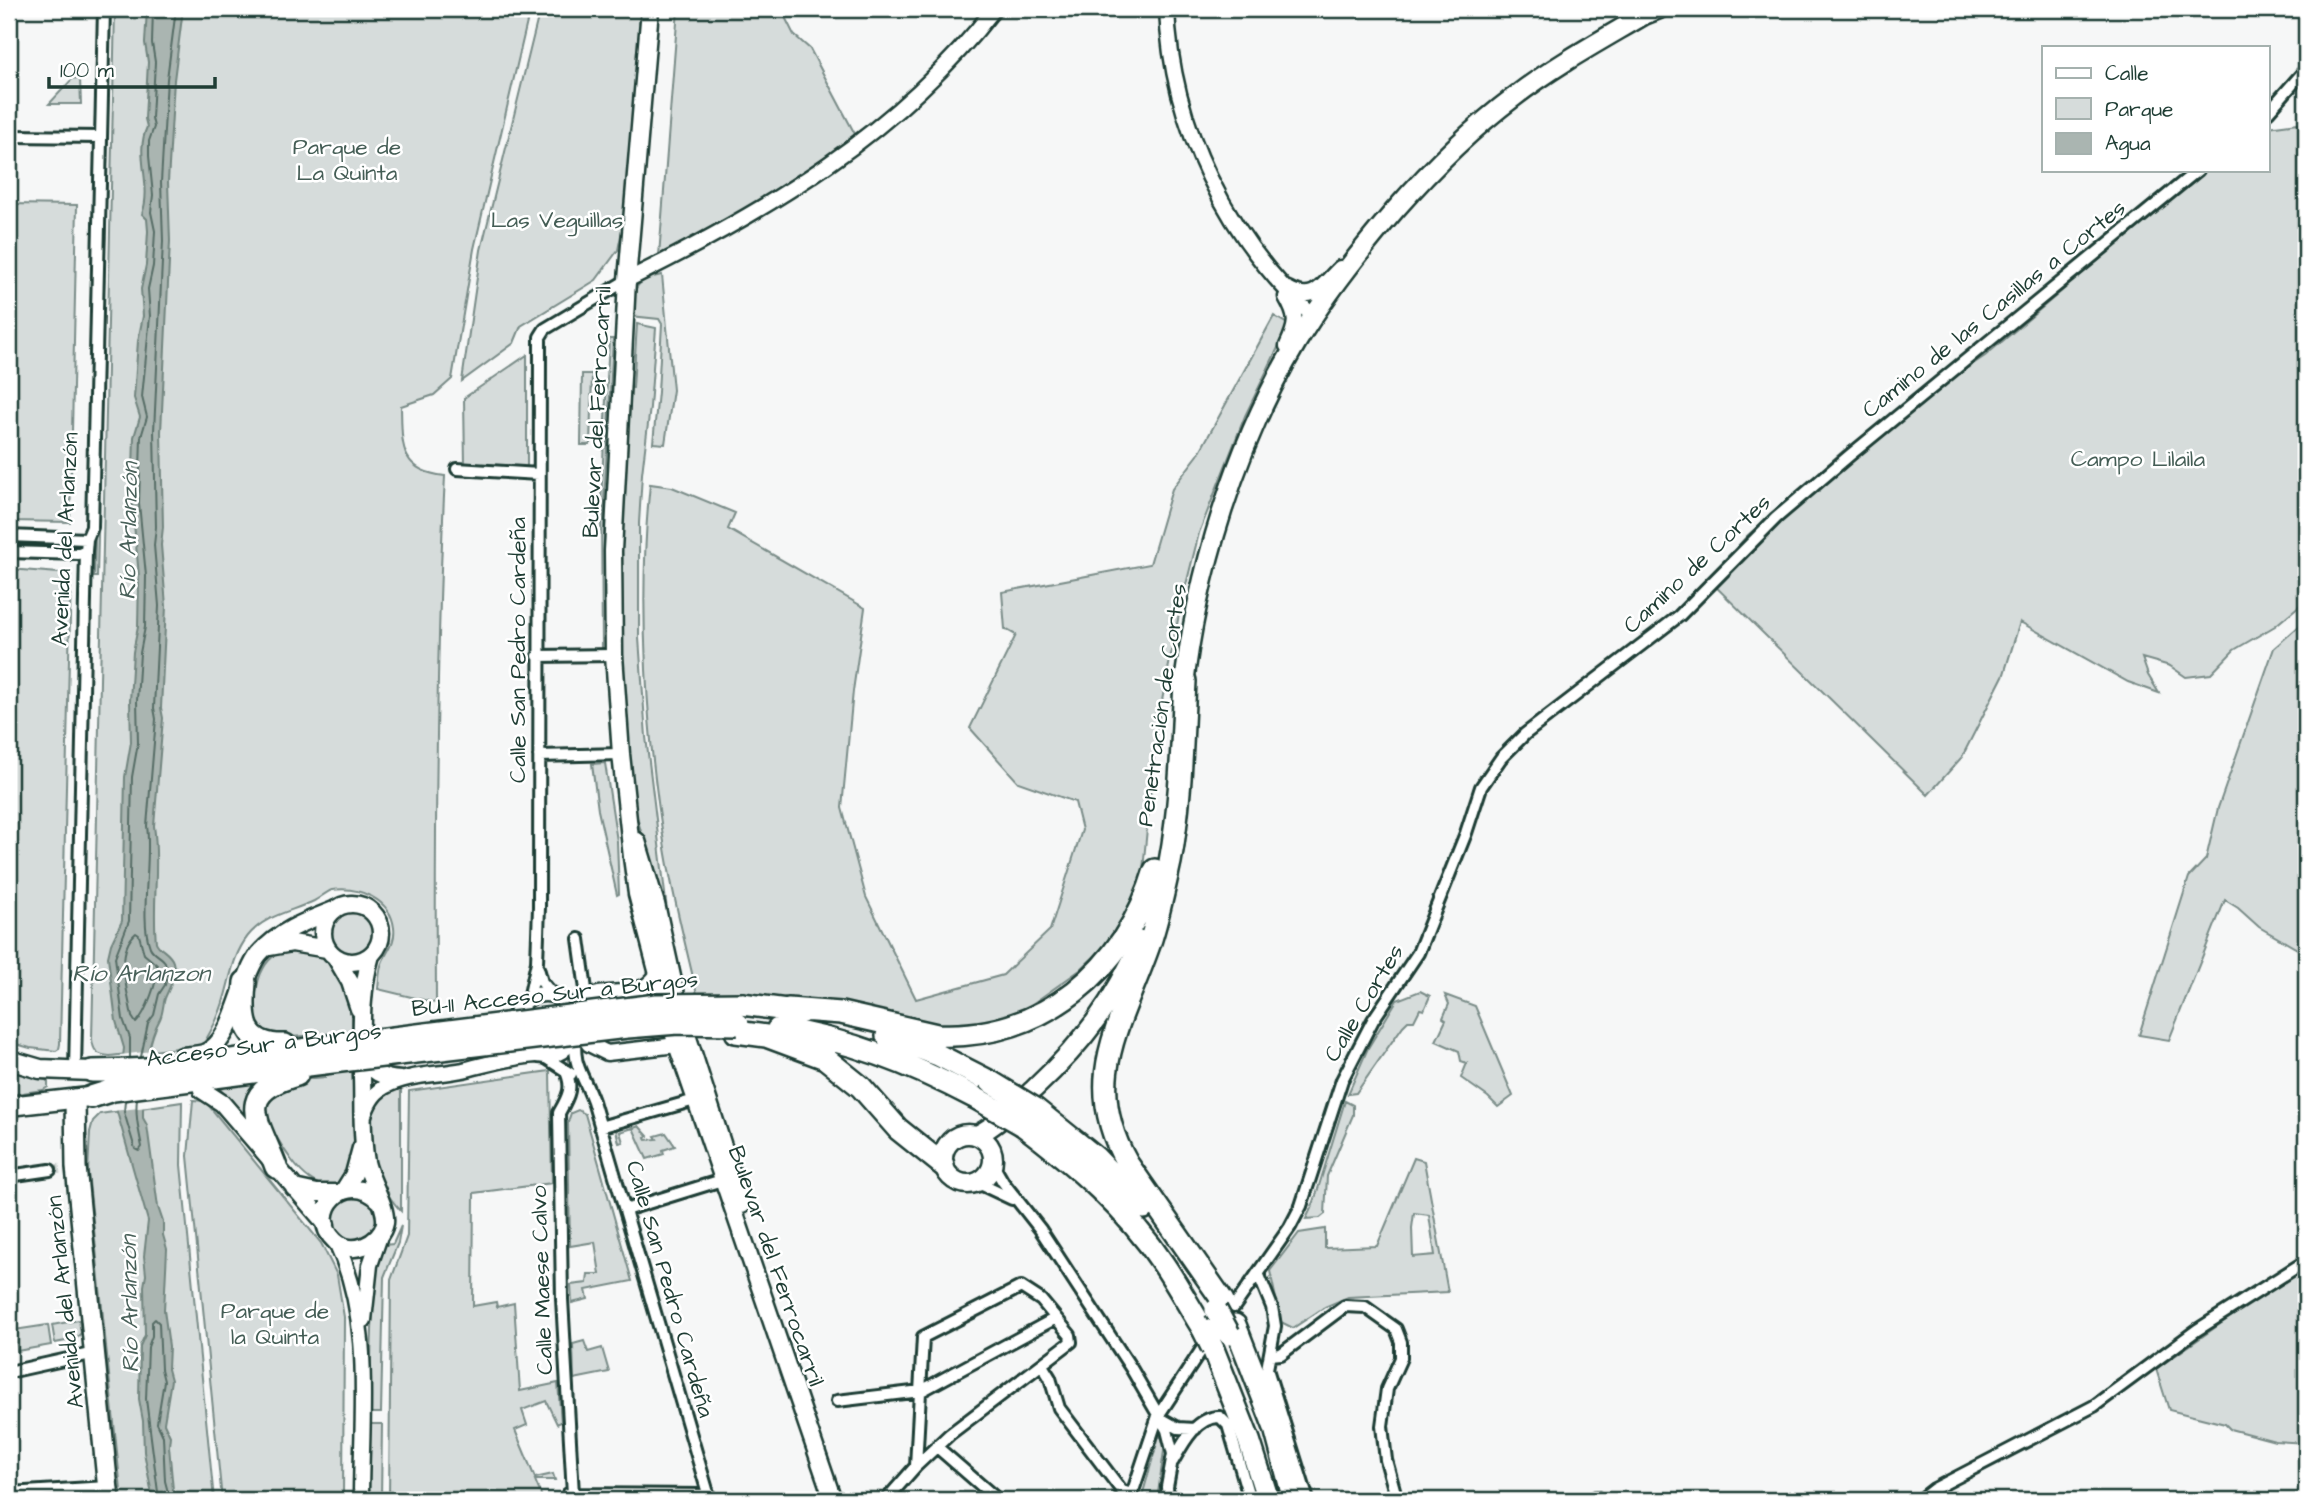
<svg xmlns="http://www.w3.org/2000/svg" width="2315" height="1509" viewBox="0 0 2315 1509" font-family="'Architects Daughter',sans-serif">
	<rect width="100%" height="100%" fill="#f6f7f7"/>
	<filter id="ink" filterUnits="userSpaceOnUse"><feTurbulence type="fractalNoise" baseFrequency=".0143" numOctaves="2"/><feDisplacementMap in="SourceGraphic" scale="14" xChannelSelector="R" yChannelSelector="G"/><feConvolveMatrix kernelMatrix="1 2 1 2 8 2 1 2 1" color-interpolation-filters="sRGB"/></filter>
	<g filter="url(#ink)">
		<!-- green -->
		<path fill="#d6dcdb" stroke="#7a8c88" stroke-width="2" fill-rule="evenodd" d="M115,9H530L474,249L452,379L434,395L401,406C402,445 399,471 445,476C436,651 435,827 436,1003L378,989C379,981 379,970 382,963C387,951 396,942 394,928C391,899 358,886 332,890C326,892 320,898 314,901C290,912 265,915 248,936C229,960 230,990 218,1016C214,1026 208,1036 203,1045L110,1056C97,1055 93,1051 92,1039Z
			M540,9H643L626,211L618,250L596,280L521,326L514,343L462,381L481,250Z
			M678,9H781L794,35L810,49L856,136L755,203L659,256Z
			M73,78L80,79L81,104H49Z
			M105,122H108L97,577H94Z
			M2306,122V600L2275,626L2234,650L2211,674L2186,677L2170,666L2142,658L2148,675L2159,693L2128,682L2020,622L2004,674L1962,757L1928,795L1708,579L1747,536L1843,451L1985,356L2205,170H2268V127Z
			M9,204L77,205L70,522L9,521Z
			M662,275L673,390L665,444L653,443L658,392L662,324L659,319L631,316C633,290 633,280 662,275Z
			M1274,316L1289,325L1245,416L1199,533L1180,609L1157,726L1142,880L1124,919L1105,946L1080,970L1018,1014L970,1025L907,1024L744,996L697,994C686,947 674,901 666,854C646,739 638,600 650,484L672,487L735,513L728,529L865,608L853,691L842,808L866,897L916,999L1003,975L1050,930L1082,830L1075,802L1018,782L970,728L1016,635L1005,629L1002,592L1150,564L1172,489L1198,455Z
			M637,324L656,328L650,407L642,474L639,523V638L646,737L667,910H663L633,803L621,645L619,574L626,388H633Z
			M609,339H613L604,502L605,649H602L601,502Z
			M527,355V469L465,465L464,398Z
			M582,374H592L590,445H581Z
			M9,569L71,574L60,1044L59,1049L56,1051L30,1048L9,1042Z
			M2306,620V954L2259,927L2238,908L2225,900L2169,1040L2139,1035L2189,877L2206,859L2218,808L2274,648Z
			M605,763L617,841L619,894L617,895L598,810L592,764Z
			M331 932a22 22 0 1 1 44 0a22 22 0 1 1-44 0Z
			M287,949C296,950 307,949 315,952C338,959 349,997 352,1018L354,1147C352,1161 350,1179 335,1184C305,1196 273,1133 264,1111L268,1098L304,1079L325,1077L320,1035L273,1038L255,1025C254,996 255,959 287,949Z
			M1420,991L1430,996L1424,1010L1420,1009L1414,1021H1408L1403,1026L1356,1093L1348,1094L1368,1048L1397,1000Z
			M1445,995L1475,1006L1513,1096L1498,1107L1488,1097L1461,1078L1467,1063L1461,1061L1459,1051L1436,1041L1446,1020L1443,1018L1449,1004Z
			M9,1069L46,1080L48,1082V1087L43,1090L9,1095Z
			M550,1071L552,1183L474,1193L473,1306L496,1302L497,1307L514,1303L520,1391L558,1383L561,1422L557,1424L546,1401L522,1410L527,1425L515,1430L535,1478L553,1474L555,1480H535L543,1500H389L391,1280L407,1236L409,1091Z
			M259,1081L249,1093L247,1118L217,1086Z
			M401,1087V1211C372,1180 364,1141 376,1101L389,1090Z
			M193,1100L204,1101L210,1107L321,1243L337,1275L344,1317L343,1500H222L188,1156Z
			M1345,1101L1353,1105V1115L1327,1176L1325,1214L1320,1218L1306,1219L1314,1202Z
			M182,1102L181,1165L214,1500H122L88,1172L90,1132L93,1121L100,1114Z
			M578,1110L585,1114L632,1281L586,1290L588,1299L572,1303L571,1285L587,1283L588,1274H600L595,1242L570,1246L568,1122L571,1113Z
			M633,1125L634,1128L639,1126L648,1136L645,1137L646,1140L657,1139L655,1136L666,1133L675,1146L663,1150L664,1154L647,1159L633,1128L620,1132L623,1142L619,1143L616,1130Z
			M1414,1158L1424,1161L1448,1292L1348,1297L1325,1307L1293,1328L1281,1322L1270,1271L1299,1233L1325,1229V1248L1377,1246ZM1414,1213L1429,1215L1435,1255L1413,1257L1412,1228Z
			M334 1218a21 21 0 1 1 42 0a21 21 0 1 1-42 0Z
			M401,1226L398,1243L384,1277L381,1413H369L374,1276L384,1245L393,1244Z
			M2306,1267V1443L2275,1441L2230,1429L2225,1424L2169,1410L2156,1369L2263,1294Z
			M79,1320L81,1333L76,1339L55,1343L52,1325Z
			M48,1325L51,1345L17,1351L14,1330Z
			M584,1341L588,1352L602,1348L609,1372L574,1379L573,1344Z
			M369,1424H382L381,1500H369Z
			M1159,1436L1164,1439L1165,1444L1157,1500H1141Z"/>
		<!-- water -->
		<path fill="#aab5b1" stroke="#72857f" stroke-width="2" d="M147,9H183L174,80L168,182L170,241L161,432L163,527L161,545L166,606L161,708L163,718L154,826C160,863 152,903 156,942C159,950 170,952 173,962C177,976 170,986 165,998C163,1004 163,1013 160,1019C145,1046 146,1079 143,1110V1118L147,1125L158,1207L163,1222V1235L167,1249L164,1310L169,1346L168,1369L171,1380L164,1423L170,1436L169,1446L173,1490L178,1500H153L144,1452L143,1421L139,1399L140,1346L145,1335L144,1286L146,1275L144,1256L148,1221L117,1112L124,1048L116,1021L108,957L111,944L122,921L125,777L131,742L130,701L133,652L138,627L139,576L132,503L134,437L140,417L134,398L138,341L143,316L141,289L146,265L148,231L147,219L142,214C153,185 134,155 147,127L145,119L148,62L145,43Z"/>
		<!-- pier -->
		<path fill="#f6f7f7" d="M152,1051L147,1107L113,1111L120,1055Z"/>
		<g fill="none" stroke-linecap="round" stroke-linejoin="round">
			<!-- shore -->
			<path stroke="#576d66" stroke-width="2" d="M136,933L139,935L144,954L157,965C159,979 146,1013 136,1023L132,1017C128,992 114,952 136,933Z
				M141,1057L148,1023L154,1015L159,994L165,985L167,974L165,962C161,956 153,954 150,947C139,919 152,859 147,826L156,719L154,708L159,606L154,545L156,527L154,431L163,241L161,182L167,79L176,9
				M130,1058V1038L123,1019L115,957L129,921L132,777L138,743L137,701L140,653L145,627L146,576L139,503L141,437L147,417L142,397L150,316L148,289L153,266L155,231L151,212L153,195L149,156V141L154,127L152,118L155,62L152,43L153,9
				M125,1101L124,1112L135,1149L139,1151L142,1147C139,1131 135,1116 137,1099
				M159,1500L146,1399L148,1347L152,1336V1322L155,1319L159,1323L161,1369L164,1381L157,1423L163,1436L165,1481L170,1500"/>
			<!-- minor-tunnel -->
			<path stroke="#cbd2d0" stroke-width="10" stroke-dasharray="10 5" stroke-linecap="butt" d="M50,1170L67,1168"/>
			<defs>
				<path id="minor" d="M2268,112L2306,69
					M9,136L101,137
					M457,469L539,474
					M9,536L87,539
					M9,552L79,554L86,551
					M538,656L614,655
					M539,756L621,754
					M579,939L587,997
					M538,968L542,982L553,995
					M529,999L537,962L539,907L540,337L545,329L627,280
					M576,1033C572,1067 582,1071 593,1101L710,1500
					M543,1056L571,1074
					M565,1070C574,1087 568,1097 559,1113L562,1299L573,1494
					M75,1071L86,551L87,539L92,527L104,9
					M600,1127L695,1100
					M992,1163L1003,1182L1040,1229L1131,1368L1167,1430L1173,1454L1167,1487L1168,1500
					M9,1176L50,1170
					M976,1182L1012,1199
					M625,1210L722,1180
					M1258,1273L1272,1307L1275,1326L1267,1369L1308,1500
					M1234,1307L1290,1227L1301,1206L1342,1080L1373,1020L1418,953L1466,833L1481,787L1501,758L1525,734L1679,616L1776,518L1850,455L2198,170
					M1270,1355L1281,1354L1345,1306L1365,1307L1396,1329L1401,1342V1358L1387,1389L1382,1426L1386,1460L1397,1500
					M1042,1365L1050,1378L1059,1408L1122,1491L1132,1494
					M9,1372L95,1353
					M837,1401L921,1391L1056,1318
					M1162,1419L1178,1428L1195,1429
					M937,1447L998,1500
					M1173,1461C1183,1443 1197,1416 1220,1417L1228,1425L1250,1500
					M9,1493L107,1487
					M568,1494L708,1495
					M886,1500L916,1466L950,1434L1071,1342L1070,1335L1041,1300L1021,1287L923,1337L916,1466
					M1130,1500L1158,1416L1202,1349
					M1596,1500V1497
					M1920,1500L1934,1489L2094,1406L2197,1330L2306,1261"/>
				<path id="tertiary" d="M1167,9C1171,125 1228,240 1314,317
					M627,280C765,212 899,133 994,9
					M1288,289C1315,304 1323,284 1340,268
					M1286,297C1298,318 1297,324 1287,346
					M514 1025a31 31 0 1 1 62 0a31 31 0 1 1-62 0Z
					M576,1019C583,980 618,1000 644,987C651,984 658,974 663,968
					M577,1028L589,1044L607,1053L677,1045L685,1048
					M362,1055C370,1073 382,1078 401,1079
					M363,1118C367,1106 372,1094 384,1087C406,1074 438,1075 463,1070C488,1064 510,1057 536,1055
					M336,1242C374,1322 361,1415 361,1500
					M364,1320L370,1265L381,1233"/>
				<path id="secondary" d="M650,9L627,280L613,551L614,655L621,754L632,857L637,894L675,1039L833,1500
					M637,841L656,904L680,1013L742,1205
					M323 933a29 29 0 1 1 58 0a29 29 0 1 1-58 0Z
					M269,947L292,943L327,949
					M371,955C359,996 362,1036 362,1077C363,1106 361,1134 366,1162C370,1181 387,1206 385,1223C381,1244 351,1257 335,1241C305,1213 346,1167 380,1201
					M336,958L350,982L359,1009
					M182,1056C189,1055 197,1055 204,1053C235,1041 239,979 259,954C279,931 306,921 334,910
					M202,1090L222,1103L326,1224
					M294,1188L317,1193H337
					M344,1190L354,1174L361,1148"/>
				<path id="primary" d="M1183,693C1196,575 1236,444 1297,342C1325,295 1360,251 1395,210C1431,169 1470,130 1514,97C1554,66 1600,41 1644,15L1659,9
					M9,1060L40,1069L92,1071
					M9,1106L89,1097
					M943 1159a25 25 0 1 1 50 0a25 25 0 1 1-50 0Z
					M977,1135C1000,1123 1017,1105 1035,1088C1084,1042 1114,1002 1141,940"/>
				<path id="trunk" d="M75,1099L76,1167L109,1500"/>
				<path id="motorway" d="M1185,681C1182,741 1181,803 1170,862C1164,889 1158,919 1149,945C1121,1025 1080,1079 1127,1163L1223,1301
					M245,982C242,1017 241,1046 285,1045
					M742,1004L802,1012
					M788,1009L841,1013L937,1035C1043,1040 1126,969 1155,870
					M778,1029C848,1039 911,1064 974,1097
					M736,1032L766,1036L825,1058L861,1087L898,1129L943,1165
					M887,1036L938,1055L991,1082
					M92,1071C168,1071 246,1058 322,1047
					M91,1097L113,1090L324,1063
					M1034,1108L1096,1158L1144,1208
					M1023,1125C1076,1165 1127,1209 1164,1265C1178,1286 1190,1308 1203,1329
					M276,1167C260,1122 231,1094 297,1075
					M1235,1325L1275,1428L1294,1500
					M1213,1349L1249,1440L1268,1500"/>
			</defs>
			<!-- minor casing -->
			<use href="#minor" stroke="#1f3d34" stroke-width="16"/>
			<!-- tertiary casing -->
			<use href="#tertiary" stroke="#1f3d34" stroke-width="19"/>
			<!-- secondary casing -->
			<use href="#secondary" stroke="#1f3d34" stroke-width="21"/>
			<!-- primary casing -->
			<use href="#primary" stroke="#1f3d34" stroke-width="23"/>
			<!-- trunk casing -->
			<use href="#trunk" stroke="#1f3d34" stroke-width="24"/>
			<!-- motorway casing -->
			<use href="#motorway" stroke="#1f3d34" stroke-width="26"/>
			<!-- minor -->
			<use href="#minor" stroke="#fff" stroke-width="10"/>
			<!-- tertiary -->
			<use href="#tertiary" stroke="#fff" stroke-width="14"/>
			<!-- secondary -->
			<use href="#secondary" stroke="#fff" stroke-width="16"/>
			<!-- primary -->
			<use href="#primary" stroke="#fff" stroke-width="18"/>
			<!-- trunk -->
			<use href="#trunk" stroke="#fff" stroke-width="19"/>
			<!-- motorway -->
			<use href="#motorway" stroke="#fff" stroke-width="21"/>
			<defs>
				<path id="motorway-bridge" d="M322,1047L657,1005L742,1004
					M324,1063L627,1027L678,1023L738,1024
					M991,1082L1034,1108
					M974,1097L1023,1125
					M1216,1310L1229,1334
					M1203,1329L1213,1349"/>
			</defs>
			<!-- motorway-bridge casing -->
			<use href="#motorway-bridge" stroke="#1f3d34" stroke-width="26" stroke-linecap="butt"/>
			<!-- motorway-bridge -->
			<use href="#motorway-bridge" stroke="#fff" stroke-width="21"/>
		</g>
	</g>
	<g text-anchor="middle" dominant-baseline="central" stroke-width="5" stroke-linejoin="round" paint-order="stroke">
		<!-- park labels -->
		<g font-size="23" fill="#445d55" stroke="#fff">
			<text x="347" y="147">Parque de<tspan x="347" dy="26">La Quinta</tspan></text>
			<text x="557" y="220">Las Veguillas</text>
			<text x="2138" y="459">Campo Lilaila</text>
			<text x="275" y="1311">Parque de<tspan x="275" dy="26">la Quinta</tspan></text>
		</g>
		<!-- street labels -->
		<g font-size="23" fill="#1f3d34" stroke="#fff">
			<text transform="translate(1994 309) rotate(-39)">Camino de las Casillas a Cortes</text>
			<text transform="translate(597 412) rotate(-87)">Bulevar del Ferrocarril</text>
			<text transform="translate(65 539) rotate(-87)">Avenida del Arlanzón</text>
			<text transform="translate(1697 564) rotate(-43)">Camino de Cortes</text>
			<text transform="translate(518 650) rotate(-90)">Calle San Pedro Cardeña</text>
			<text transform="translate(1162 705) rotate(-82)">Penetración de Cortes</text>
			<text transform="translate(555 994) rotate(-6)">BU-11 Acceso Sur a Burgos</text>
			<text transform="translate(1364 1003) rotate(-59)">Calle Cortes</text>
			<text transform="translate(264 1045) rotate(-7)">Acceso Sur a Burgos</text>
			<text transform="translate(776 1266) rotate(71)">Bulevar del Ferrocarril</text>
			<text transform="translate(542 1280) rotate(-92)">Calle Maese Calvo</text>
			<text transform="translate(670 1289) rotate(74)">Calle San Pedro Cardeña</text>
			<text transform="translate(65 1302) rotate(-96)">Avenida del Arlanzón</text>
		</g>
		<!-- water labels -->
		<g font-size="24" font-style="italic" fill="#49615a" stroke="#fff">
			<text transform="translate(129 531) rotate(-89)">Río Arlanzón</text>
			<text x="141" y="974">Río Arlanzon</text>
			<text transform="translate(130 1304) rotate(-91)">Río Arlanzón</text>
		</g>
	</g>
	<!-- margin -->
	<rect width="2315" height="1509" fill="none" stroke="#fff" stroke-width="35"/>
	<rect x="18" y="18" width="2280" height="1474" fill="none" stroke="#1f3d34" stroke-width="2.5" filter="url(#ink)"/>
	<!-- legend -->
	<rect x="2042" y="46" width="228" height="126" fill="#ffffff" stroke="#a5b1ae" stroke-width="2"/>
	<rect x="2056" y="68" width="35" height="10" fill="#ffffff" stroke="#a5b1ae" stroke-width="2"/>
	<text x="2105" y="80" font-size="21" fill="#1f3d34">Calle</text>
	<rect x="2056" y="98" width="35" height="21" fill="#d6dcdb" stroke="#a5b1ae" stroke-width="2"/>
	<text x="2105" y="116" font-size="21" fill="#1f3d34">Parque</text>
	<rect x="2056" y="133" width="35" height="21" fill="#aab5b1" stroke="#a5b1ae" stroke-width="2"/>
	<text x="2105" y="150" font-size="21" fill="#1f3d34">Agua</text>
	<!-- scale -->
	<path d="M49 77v10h166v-10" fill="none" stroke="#1f3d34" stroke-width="3.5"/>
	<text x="60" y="77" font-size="21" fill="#1f3d34" stroke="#ffffff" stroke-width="5" paint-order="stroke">100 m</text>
</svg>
